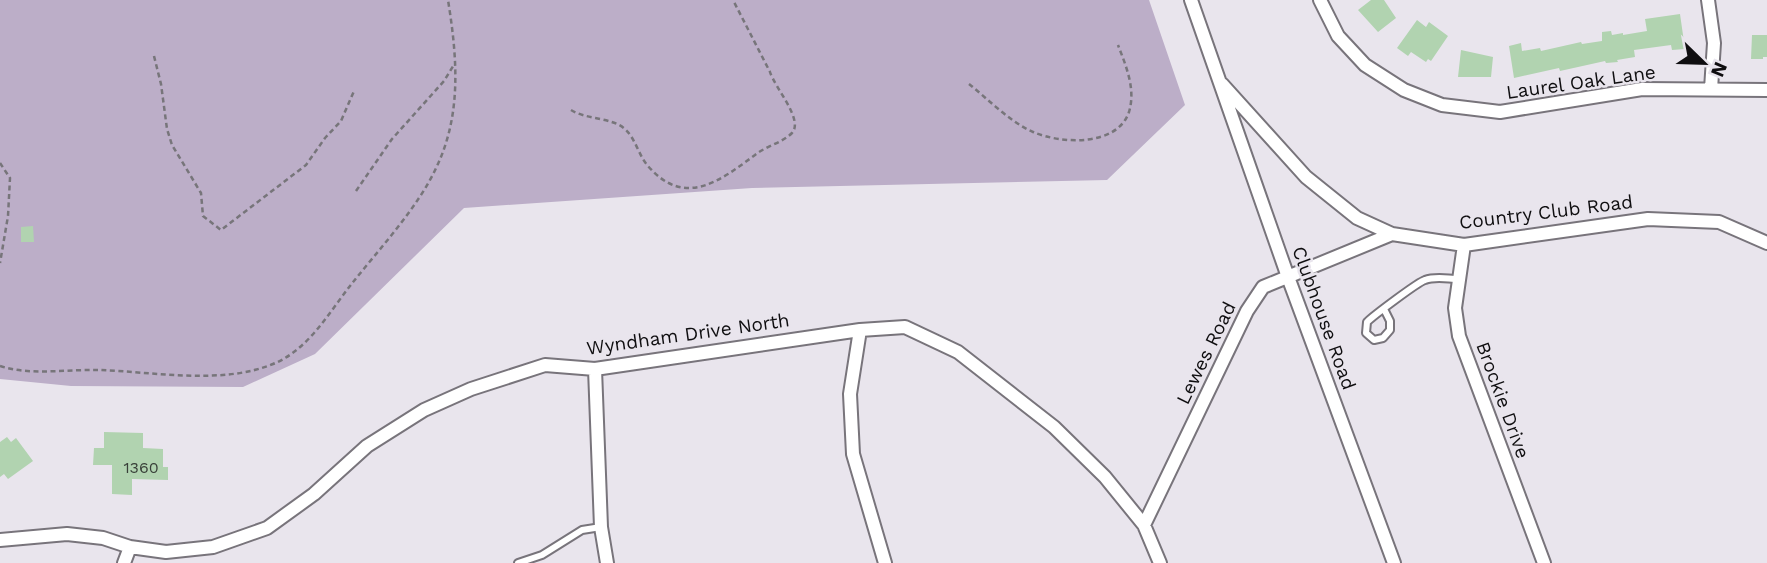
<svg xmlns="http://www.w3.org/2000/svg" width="1767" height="563" viewBox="0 0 1767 563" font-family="'Work Sans',sans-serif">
	<rect width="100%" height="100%" fill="#e9e5ed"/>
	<!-- green -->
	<path fill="#bcaec8" d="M0,0H1149L1185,105L1107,180L752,188L464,208L315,354L243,387L71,386L0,379Z"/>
	<!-- building -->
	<path fill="#b1d3b0" d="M1371,0H1384L1396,18L1378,32L1358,10Z
		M1680,14L1685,49L1672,50L1671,45L1634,50L1635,57L1617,60L1618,62L1606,63L1605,61L1560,71L1559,68L1514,78L1509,46L1521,43L1522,51L1540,48L1541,51L1581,42L1582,44L1602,41V32L1611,31L1612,35L1623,33V35L1647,31L1645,19Z
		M1417,20L1426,27L1429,22L1448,36L1431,61L1428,59L1426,62L1411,52L1408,56L1397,48Z
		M1752,35H1767V57H1763V59H1751Z
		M1461,50L1493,57L1491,77H1458Z
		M33,226L34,242H21V227Z
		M104,432L143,433V448L163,449V467H168V480L132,479V495L112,494V465H93L94,448H104Z
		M7,437L11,442L16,438L33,461L8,479L4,474L0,477V442Z"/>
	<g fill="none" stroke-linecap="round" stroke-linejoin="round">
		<defs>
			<path id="service" d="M1384,309L1390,321V330L1383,338L1374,340L1366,333L1367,322C1373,316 1418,282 1425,280C1435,276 1448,279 1459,279
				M518,563L542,555L582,530L601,527"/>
			<path id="minor" d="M1191,0L1288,277L1394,563
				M1320,0L1338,36L1365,65L1404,90L1442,105L1500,112L1642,89L1767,90
				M1708,0L1714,43L1711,89
				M1222,84L1306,177L1357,218L1392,234L1464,245L1648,219L1719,222L1767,243
				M1464,245L1455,308L1459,336L1544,563
				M860,330L850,394L853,454L885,563
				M595,369L601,527L607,563
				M1144,525L1247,311L1263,287L1392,234
				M0,540L67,534L103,538L130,547L166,552L213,547L267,528L314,494L367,446L424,410L471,389L545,365L595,369L860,330L905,327L958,352L1054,427L1105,477L1144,525L1160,563
				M124,563L130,547"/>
		</defs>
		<!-- service casing -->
		<use href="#service" stroke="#78747b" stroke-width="10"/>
		<!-- minor casing -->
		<use href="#minor" stroke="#78747b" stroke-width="16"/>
		<!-- path -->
		<path stroke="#77757a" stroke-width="2.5" stroke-dasharray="5 3.5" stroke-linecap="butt" d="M154,56L161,84L167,129L172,145L201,193L203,216L221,230L306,165L325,138L341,121L354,91
			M969,84C989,100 1010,122 1033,132C1061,144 1117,147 1129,112C1136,89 1126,66 1118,45
			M571,110C587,120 613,117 626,130C636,140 639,156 648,166C685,209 721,180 755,155C766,146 782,143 792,133C804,120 775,88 770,72L733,0
			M0,163L10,178L8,216L0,263
			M356,191L392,139L444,81L455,63
			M0,366C31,376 68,369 100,370C154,372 222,385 273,364C308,350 328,314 350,286C379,249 418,208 437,166C462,113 457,56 448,0"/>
		<!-- service -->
		<use href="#service" stroke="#fff" stroke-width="6"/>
		<!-- minor -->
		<use href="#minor" stroke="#fff" stroke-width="12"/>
	</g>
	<g text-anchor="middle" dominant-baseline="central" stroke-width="5" stroke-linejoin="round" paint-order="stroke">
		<!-- number labels -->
		<g font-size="16" fill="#383f38">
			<text x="141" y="467">1360</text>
		</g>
		<!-- street labels -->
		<g font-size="19" fill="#0f0e10" stroke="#e9e5ed">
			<text transform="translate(1581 82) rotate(-8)">Laurel Oak Lane</text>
			<text transform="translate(1546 212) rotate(-7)">Country Club Road</text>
			<text transform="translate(1324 318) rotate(70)">Clubhouse Road</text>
			<text transform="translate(688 334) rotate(-8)">Wyndham Drive North</text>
			<text transform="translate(1206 353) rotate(-64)">Lewes Road</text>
			<text transform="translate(1503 400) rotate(70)">Brockie Drive</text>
		</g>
	</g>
	<!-- north arrow -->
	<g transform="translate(1704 63) rotate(113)" stroke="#e9e5ed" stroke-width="5" paint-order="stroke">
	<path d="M0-5L12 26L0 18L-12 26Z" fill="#0f0e10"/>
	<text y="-10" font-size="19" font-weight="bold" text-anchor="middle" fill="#0f0e10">N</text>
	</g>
</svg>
